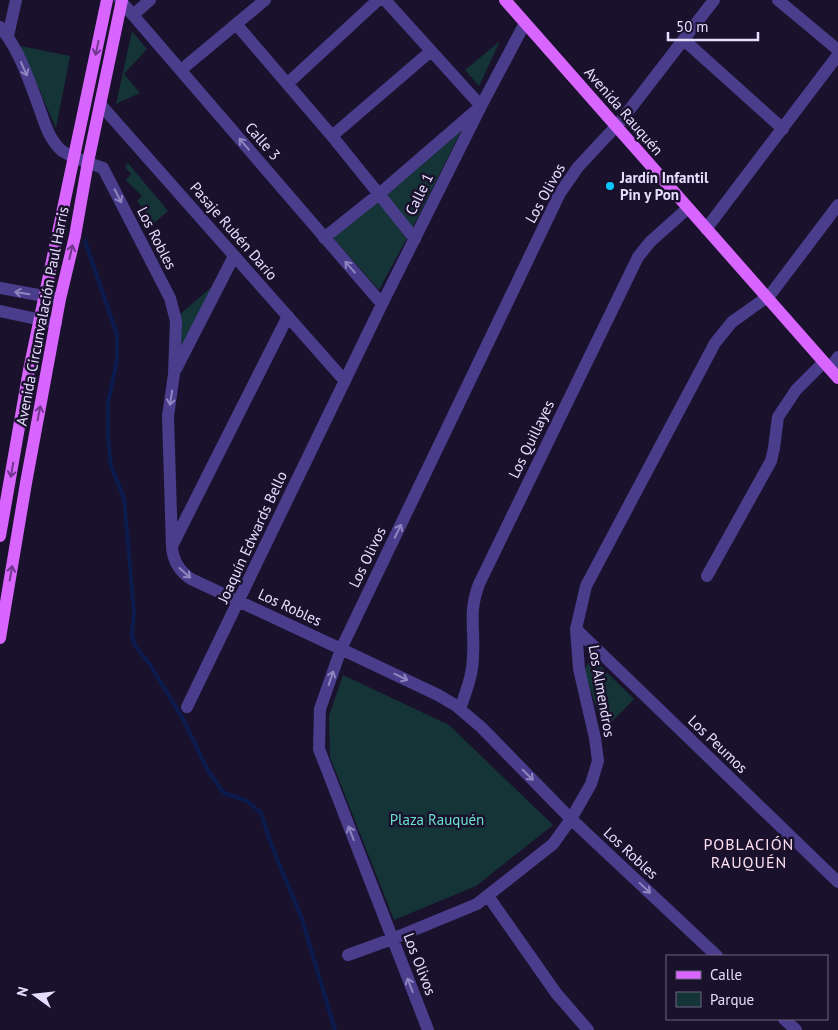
<svg xmlns="http://www.w3.org/2000/svg" width="838" height="1030" viewBox="0 0 838 1030" font-family="'PT Sans',sans-serif">
	<rect width="100%" height="100%" fill="#1a122d"/>
	<!-- green -->
	<path fill="#153437" d="M132,31L147,49L124,74L140,93L116,104Z
		M500,41L479,86L465,70Z
		M20,46L70,56L56,128Z
		M465,123L412,229L384,195Z
		M128,163L168,211L154,223L137,201L142,196L126,180L131,174L125,167Z
		M379,199L408,236L379,290L333,238Z
		M213,286L176,358L179,315Z
		M596,662L634,699L604,730L584,671L588,663Z
		M343,675L449,725L553,825L476,886L394,920L330,757L329,716Z"/>
	<g fill="none" stroke-linecap="round" stroke-linejoin="round">
		<!-- stream -->
		<path stroke="#0b1b4d" stroke-width="4" d="M85,241L117,335V360L108,403V437L111,466L124,498L134,612L132,635L135,646L149,663L183,719L208,771L224,793L247,801L261,813L271,844L302,919L335,1030"/>
		<!-- minor -->
		<path stroke="#4a3d8c" stroke-width="12" d="M120,0L382,304
			M778,0L838,50
			M133,15L150,0
			M236,24L332,136L415,239
			M0,27C19,48 30,83 40,110C45,124 49,139 61,150C70,157 92,164 103,168L170,298L176,321L174,374L168,416L172,547C173,561 179,571 191,579L341,649L438,695L455,705L481,727L571,819L717,956
			M8,36L16,0
			M684,40L783,129
			M181,70L265,0
			M287,84L378,0
			M100,104L344,380
			M332,136L431,51
			M706,229L838,55
			M324,238L379,194L481,106L385,0
			M0,288L60,299
			M0,311L56,323
			M176,369L234,256
			M830,369L838,357
			M173,544L288,316
			M707,576L771,461L774,448L778,417L796,390L824,362
			M576,629L838,882
			M187,707L382,304L481,106L525,23
			M460,709C466,691 473,675 473,656C475,628 468,613 479,584L638,257L650,242L688,208
			M488,896L556,993L588,1030
			M348,955L392,939L477,904L553,844L571,819L591,784L598,761L595,738L579,669L576,629L586,586L715,343L732,322L770,295L838,205
			M784,1019L796,1030
			M428,1030L319,749L320,709L341,649L560,193L578,167L620,122L714,0"/>
		<!-- major -->
		<path stroke="#d965ff" stroke-width="12" d="M505,0L838,378
			M0,536L29,370L107,0
			M0,638L26,483L60,299L75,236L88,162L122,0"/>
	</g>
	<!-- one-way arrows -->
	<defs><path id="oneway-shaft" d="M-6 0H5M1.5-3L5.5 0L1.5 3" fill="none" stroke-width="1.6" stroke-linecap="round" stroke-linejoin="round" transform="scale(1.25)"/></defs>
	<g stroke="#70378c">
		<use href="#oneway-shaft" transform="translate(97 48) rotate(102)"/>
		<use href="#oneway-shaft" transform="translate(71 252) rotate(-77)"/>
		<use href="#oneway-shaft" transform="translate(39 413) rotate(-79)"/>
		<use href="#oneway-shaft" transform="translate(12 470) rotate(100)"/>
		<use href="#oneway-shaft" transform="translate(11 573) rotate(-80)"/>
	</g>
	<g stroke="#9085c0">
		<use href="#oneway-shaft" transform="translate(24 69) rotate(66)"/>
		<use href="#oneway-shaft" transform="translate(244 144) rotate(-131)"/>
		<use href="#oneway-shaft" transform="translate(118 196) rotate(63)"/>
		<use href="#oneway-shaft" transform="translate(350 267) rotate(-131)"/>
		<use href="#oneway-shaft" transform="translate(22 293) rotate(-170)"/>
		<use href="#oneway-shaft" transform="translate(171 398) rotate(99)"/>
		<use href="#oneway-shaft" transform="translate(398 531) rotate(-64)"/>
		<use href="#oneway-shaft" transform="translate(185 573) rotate(42)"/>
		<use href="#oneway-shaft" transform="translate(401 677) rotate(26)"/>
		<use href="#oneway-shaft" transform="translate(331 678) rotate(-71)"/>
		<use href="#oneway-shaft" transform="translate(528 775) rotate(45)"/>
		<use href="#oneway-shaft" transform="translate(351 833) rotate(-111)"/>
		<use href="#oneway-shaft" transform="translate(645 888) rotate(43)"/>
		<use href="#oneway-shaft" transform="translate(410 985) rotate(-111)"/>
	</g>
	<!-- markers -->
	<circle fill="#0ac7ff" stroke="#1a122d" stroke-width="2" cx="610" cy="186" r="5"/>
	<g text-anchor="middle" dominant-baseline="central" stroke-width="5" stroke-linejoin="round" paint-order="stroke">
		<!-- street labels -->
		<g font-size="15" fill="#e6deff" stroke="#1a122d">
			<text transform="translate(624 111) rotate(49)">Avenida Rauquén</text>
			<text transform="translate(263 141) rotate(49)">Calle 3</text>
			<text transform="translate(545 193) rotate(-61)">Los Olivos</text>
			<text transform="translate(419 194) rotate(-64)">Calle 1</text>
			<text transform="translate(234 231) rotate(49)">Pasaje Rubén Darío</text>
			<text transform="translate(157 238) rotate(63)">Los Robles</text>
			<text transform="translate(42 316) rotate(-79)">Avenida Circunvalación Paul Harris</text>
			<text transform="translate(531 439) rotate(-64)">Los Quillayes</text>
			<text transform="translate(252 537) rotate(-65)">Joaquín Edwards Bello</text>
			<text transform="translate(367 557) rotate(-64)">Los Olivos</text>
			<text transform="translate(290 607) rotate(25)">Los Robles</text>
			<text transform="translate(602 691) rotate(80)">Los Almendros</text>
			<text transform="translate(718 744) rotate(44)">Los Peumos</text>
			<text transform="translate(631 853) rotate(43)">Los Robles</text>
			<text transform="translate(420 964) rotate(69)">Los Olivos</text>
		</g>
		<!-- poi labels -->
		<g font-size="15" font-weight="bold" fill="#e6deff" stroke="#1a122d" text-anchor="start">
			<text x="620" y="177">Jardín Infantil<tspan x="620" dy="17">Pin y Pon</tspan></text>
		</g>
		<!-- park labels -->
		<g font-size="15" fill="#68e1d2" stroke="#1a122d">
			<text x="437" y="819">Plaza Rauquén</text>
		</g>
		<!-- neighbourhood labels -->
		<g font-size="16" letter-spacing="1" fill="#ffe0f0" stroke="#1a122d">
			<text x="749" y="844">POBLACIÓN<tspan x="749" dy="18">RAUQUÉN</tspan></text>
		</g>
	</g>
	<!-- legend -->
	<rect x="666" y="955" width="162" height="65" fill="#1a122d" stroke="#6c6481"/>
	<rect x="676" y="971" width="25" height="8" fill="#d965ff" stroke="#6c6481"/>
	<text x="710" y="980" font-size="15" fill="#e6deff">Calle</text>
	<rect x="676" y="992" width="25" height="15" fill="#153437" stroke="#6c6481"/>
	<text x="710" y="1005" font-size="15" fill="#e6deff">Parque</text>
	<!-- north arrow -->
	<g transform="translate(35 995) rotate(285)" stroke="#1a122d" stroke-width="4" paint-order="stroke">
	<path d="M0-4L9 19L0 12L-9 19Z" fill="#e6deff"/>
	<text y="-8" font-size="14" font-weight="bold" text-anchor="middle" fill="#e6deff">N</text>
	</g>
	<!-- scale -->
	<path d="M668 32v8h90v-8" fill="none" stroke="#e6deff" stroke-width="2.5"/>
	<text x="676" y="32" font-size="15" fill="#e6deff" stroke="#1a122d" stroke-width="4" paint-order="stroke">50 m</text>
</svg>
